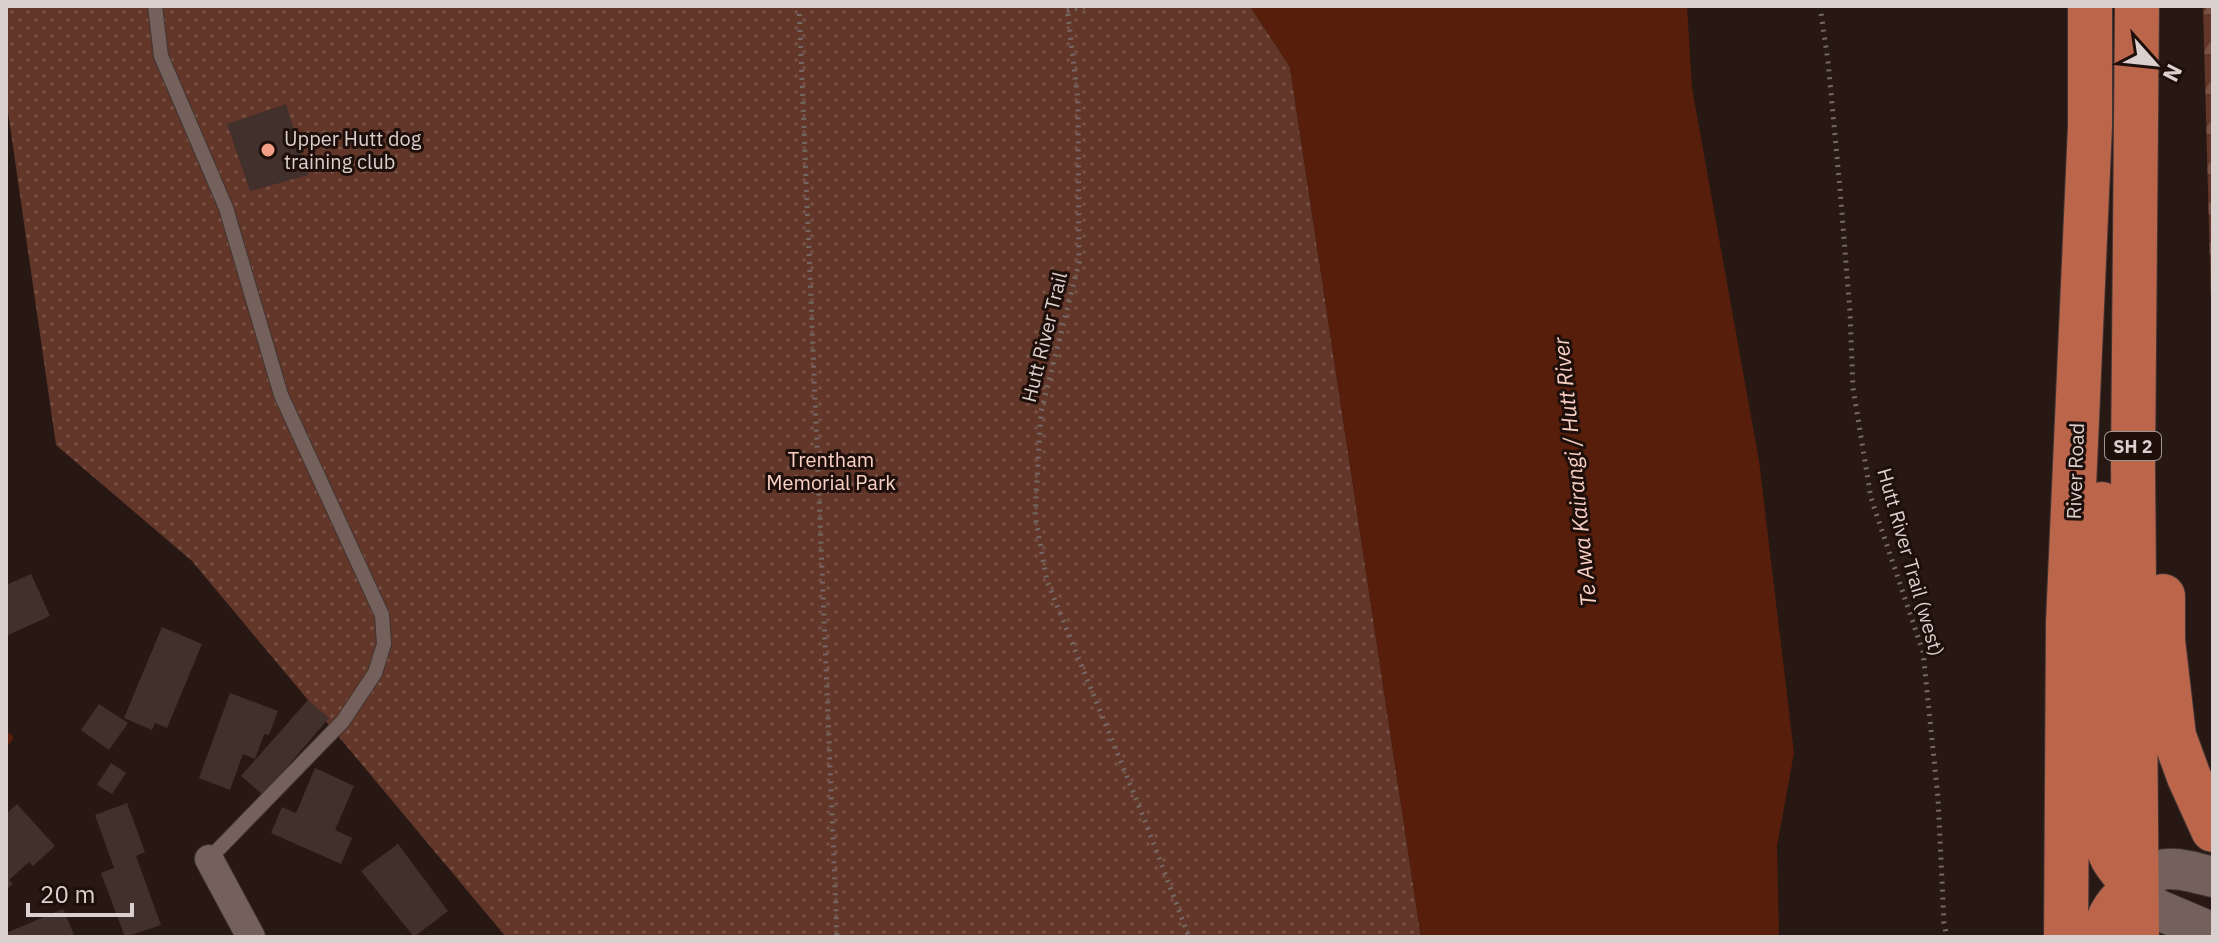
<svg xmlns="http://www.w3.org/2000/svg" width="2219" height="943" viewBox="0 0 2219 943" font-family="'IBM Plex Sans',sans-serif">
	<defs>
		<pattern id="grass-dots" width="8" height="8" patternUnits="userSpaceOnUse" patternTransform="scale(2)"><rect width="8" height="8" fill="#623629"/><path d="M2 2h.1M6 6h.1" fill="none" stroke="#785247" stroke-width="1.8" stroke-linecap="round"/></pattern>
		<pattern id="forest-firs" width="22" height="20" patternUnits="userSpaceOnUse" patternTransform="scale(2)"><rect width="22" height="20" fill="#623629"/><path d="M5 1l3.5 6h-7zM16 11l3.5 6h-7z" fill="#785247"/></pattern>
	</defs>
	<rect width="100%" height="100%" fill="#281814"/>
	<!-- grass -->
	<path fill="url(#grass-dots)" d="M6,6H1250L1290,67L1421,937H506L192,561L56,445L6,98Z"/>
	<!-- forest -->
	<path fill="url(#forest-firs)" d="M2203,6H2213V374Z"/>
	<!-- water -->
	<path fill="#571e0c" d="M1250,6H1687L1692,88L1759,461L1794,753L1777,846L1779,937H1421L1290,67Z"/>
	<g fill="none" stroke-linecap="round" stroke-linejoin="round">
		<!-- stream -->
		<path stroke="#571e0c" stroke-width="10" d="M6,740L8,738"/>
	</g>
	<!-- building -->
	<path fill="#41302b" d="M286,104L308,175L250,191L227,124Z
		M31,574L50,616L6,636V585Z
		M162,627L202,644L167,728L155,723L152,730L124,718Z
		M230,693L278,711L269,735L264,734L255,759L243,754L230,790L199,778Z
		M308,700L329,718L263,795L241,776Z
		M99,704L128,723L109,750L81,730Z
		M111,763L126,773L112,794L97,785Z
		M315,768L354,786L335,830L352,838L341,864L271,833L282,807L296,813Z
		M127,803L145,852L136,856L161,925L125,937L101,873L114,868L95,815Z
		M17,804L55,846L33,866L29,862L9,880L13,884L6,890V814Z
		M398,844L448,911L414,937L361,871Z
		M63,909L75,937H6V933Z"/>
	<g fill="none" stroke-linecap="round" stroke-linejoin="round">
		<defs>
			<path id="lane" d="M155,6L161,56L226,208L281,395L382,615L384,644L375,673L343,721L209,859"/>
			<path id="street" d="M209,859L251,937"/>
			<path id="secondary" d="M2213,877C2186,870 2153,859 2136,887L2154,908L2213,933"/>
			<path id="highway" d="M2102,504L2103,821C2106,854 2113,863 2136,887
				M2163,596V640L2174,736L2189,777L2213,830
				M2066,937L2068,622L2090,126V6
				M2104,937C2107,914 2118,901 2136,887
				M2137,937L2133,464L2137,6"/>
		</defs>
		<!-- lane casing -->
		<use href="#lane" stroke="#413533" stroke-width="16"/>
		<!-- street casing -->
		<use href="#street" stroke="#413533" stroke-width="30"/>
		<!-- secondary casing -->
		<use href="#secondary" stroke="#413533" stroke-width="42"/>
		<!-- highway casing -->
		<use href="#highway" stroke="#413533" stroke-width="46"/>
		<!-- path -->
		<path stroke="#766965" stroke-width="5" stroke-dasharray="2 6" stroke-linecap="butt" d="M799,6L837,937
			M1067,6L1078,101L1079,262L1041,412L1035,516L1047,581L1145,821L1189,937
			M1820,6L1828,61L1840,189L1850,312L1853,388L1871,498L1923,652L1938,798L1944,923L1947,937
			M1067,10L1089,6"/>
		<!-- lane -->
		<use href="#lane" stroke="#75615b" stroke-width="14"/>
		<!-- street -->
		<use href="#street" stroke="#75615b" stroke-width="28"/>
		<!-- secondary -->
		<use href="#secondary" stroke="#75615b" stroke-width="40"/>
		<!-- highway -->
		<use href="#highway" stroke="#bb654b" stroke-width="44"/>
	</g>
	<!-- markers -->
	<circle fill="#f39f85" stroke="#1e0f0b" stroke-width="3" cx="268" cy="150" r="8"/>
	<g text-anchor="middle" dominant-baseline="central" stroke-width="6" stroke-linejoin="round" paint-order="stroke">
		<!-- shield labels -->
		<rect fill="#1e0f0b" stroke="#a29693" stroke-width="2" x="2105" y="432" width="56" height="28" rx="6"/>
		<g font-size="18" font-weight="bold" fill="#dbd0cd">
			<text x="2133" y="446">SH 2</text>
		</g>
		<!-- poi labels -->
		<g font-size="20" fill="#dbd0cd" stroke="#1e0f0b" text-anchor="start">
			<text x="284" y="138">Upper Hutt dog<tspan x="284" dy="23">training club</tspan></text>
		</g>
		<!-- street labels -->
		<g font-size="20" fill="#dbd0cd" stroke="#1e0f0b">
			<text transform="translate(1044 337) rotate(-76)">Hutt River Trail</text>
			<text transform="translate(2075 471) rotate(-88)">River Road</text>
			<text transform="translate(1911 562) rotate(74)">Hutt River Trail (west)</text>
		</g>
		<!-- park labels -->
		<g font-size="20" fill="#f9d1c5" stroke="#1e0f0b">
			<text x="831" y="459">Trentham<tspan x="831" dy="23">Memorial Park</tspan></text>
		</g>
		<!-- water labels -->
		<g font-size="22" font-style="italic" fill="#f7cfc3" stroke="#1e0f0b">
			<text transform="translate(1574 472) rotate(-96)">Te Awa Kairangi / Hutt River</text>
		</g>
	</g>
	<!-- border -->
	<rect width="2219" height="943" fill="none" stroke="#dbd0cd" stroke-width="16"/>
	<!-- north arrow -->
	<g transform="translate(2155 64) rotate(117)" stroke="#1e0f0b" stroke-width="6" paint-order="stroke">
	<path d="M0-6L14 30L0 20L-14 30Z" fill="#dbd0cd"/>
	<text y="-12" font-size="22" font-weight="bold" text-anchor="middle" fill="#dbd0cd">N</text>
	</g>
	<!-- scale -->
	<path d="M28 903v12h104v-12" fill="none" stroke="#dbd0cd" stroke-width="4"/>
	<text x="40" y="903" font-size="24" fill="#dbd0cd" stroke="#1e0f0b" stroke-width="6" paint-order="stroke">20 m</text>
</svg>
